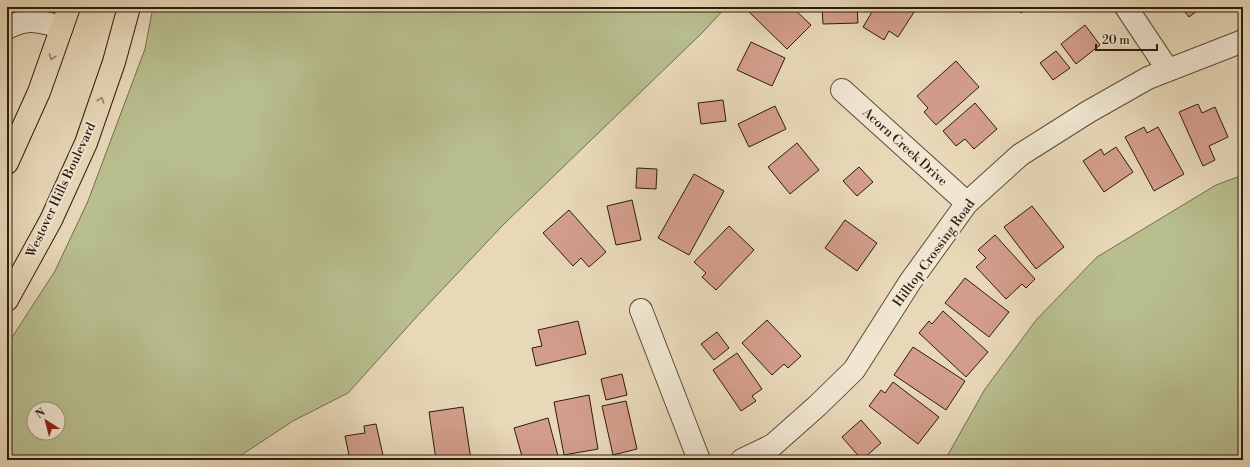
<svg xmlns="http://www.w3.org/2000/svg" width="1250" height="467" viewBox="0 0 1250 467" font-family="'Libre Bodoni',serif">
	<rect width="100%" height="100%" fill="#e8d8b8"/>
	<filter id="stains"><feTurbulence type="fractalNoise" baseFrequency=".005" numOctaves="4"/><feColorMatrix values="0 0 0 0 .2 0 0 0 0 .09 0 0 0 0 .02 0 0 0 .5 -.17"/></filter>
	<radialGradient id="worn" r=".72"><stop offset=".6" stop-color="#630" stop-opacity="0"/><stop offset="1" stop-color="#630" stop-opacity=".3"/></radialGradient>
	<!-- green -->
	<path fill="#b8be8e" stroke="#726d4e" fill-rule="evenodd" d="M153,7H726L703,32L503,225L420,313L348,393L293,421L240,456L238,460H7V345L55,271L88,201L145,49ZM34,409H58V433H34Z
		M1243,175V460H945L985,389L1037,319L1097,257L1216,185Z"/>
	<!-- building -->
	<path fill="#d39d8b" stroke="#2c1c0e" d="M744,7H792L811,25L787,49Z
		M822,7H857L858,23L823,24Z
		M875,7H913L916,9L898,37L889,31L884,40L863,27Z
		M1016,7H1028L1021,13Z
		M1181,7H1202L1189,17Z
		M1085,25L1100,45L1076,64L1061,44Z
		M751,42L785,58L772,86L737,70Z
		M1056,51L1070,68L1053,80L1040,63Z
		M956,61L979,87L936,125L924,112L928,108L917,96Z
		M723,100L726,121L701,124L698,103Z
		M975,103L997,129L974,149L965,139L956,146L943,131Z
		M1198,104L1202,113L1215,107L1228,137L1209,146L1215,160L1203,166L1179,112Z
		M775,106L786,129L749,147L738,124Z
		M1144,127L1147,133L1158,127L1184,174L1154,191L1125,137Z
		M797,143L819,170L790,194L768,167Z
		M1116,147L1133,172L1104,192L1083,161L1101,149L1104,155Z
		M859,167L873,182L857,196L843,181Z
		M637,168L657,169L656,189L636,188Z
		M694,174L724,191L689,255L658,238Z
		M632,200L641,240L616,245L607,206Z
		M1032,206L1064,247L1036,269L1004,227Z
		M569,210L606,252L589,267L581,258L573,266L543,233Z
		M845,220L877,243L857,271L825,248Z
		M729,226L754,250L716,290L702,277L706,273L694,262Z
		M995,235L1035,279L1026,288L1022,284L1006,299L976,267L986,258L978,250Z
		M965,278L1009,312L989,337L945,303Z
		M943,311L988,352L966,377L919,333L929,321L932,324Z
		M767,320L801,356L788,368L784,364L772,375L742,343Z
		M578,321L586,354L536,366L532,348L542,346L538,330Z
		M717,332L729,348L714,360L701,344Z
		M913,347L965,381L946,410L894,375Z
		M737,353L762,389L752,396L756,401L741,411L713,370Z
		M622,374L627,395L606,400L601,379Z
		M893,382L939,417L918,444L869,406L881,390L885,393Z
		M589,395L598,449L564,455L554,402Z
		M626,401L637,449L613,455L602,406Z
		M463,407L471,460H436L429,412Z
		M548,418L558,456L543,460H523L514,428Z
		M861,420L881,443L862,460L842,437Z
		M376,424L384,460H350L345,436L365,433L364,426Z"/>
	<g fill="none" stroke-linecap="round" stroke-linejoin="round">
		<defs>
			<path id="minor" d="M1126,7L1168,70
				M7,28C30,16 39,22 62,27
				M842,90L967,203
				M641,310L699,460
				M742,460L773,445L817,406L854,370L910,282L967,203L1020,155L1088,112L1148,78L1243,41"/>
			<path id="major" d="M7,163L39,92L69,7
				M7,300L51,220L86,143L114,62L129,7"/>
		</defs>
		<!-- minor casing -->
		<use href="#minor" stroke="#5b4b38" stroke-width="24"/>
		<!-- major casing -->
		<use href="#major" stroke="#2c1c0e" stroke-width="24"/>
		<!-- minor -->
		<use href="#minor" stroke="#f0e6d1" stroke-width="22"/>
		<!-- major -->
		<use href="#major" stroke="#e8d8b8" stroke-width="22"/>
	</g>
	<!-- one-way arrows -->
	<defs><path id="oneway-chevron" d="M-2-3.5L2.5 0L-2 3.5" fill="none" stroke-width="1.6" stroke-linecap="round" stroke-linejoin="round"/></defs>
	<g stroke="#93836c">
		<use href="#oneway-chevron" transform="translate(52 57) rotate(109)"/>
		<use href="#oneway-chevron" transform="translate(101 100) rotate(-71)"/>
	</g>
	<g text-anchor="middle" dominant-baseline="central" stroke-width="4" stroke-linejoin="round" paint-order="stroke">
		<!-- street labels -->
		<g font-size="13" fill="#2c1c0e" stroke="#f0e6d1">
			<text transform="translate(905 147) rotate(42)">Acorn Creek Drive</text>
			<text transform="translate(61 190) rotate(-65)">Westover Hills Boulevard</text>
			<text transform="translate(934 253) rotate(-54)">Hilltop Crossing Road</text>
		</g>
	</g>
	<!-- margin -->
	<rect width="1250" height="467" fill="none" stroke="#e8d8b8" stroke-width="24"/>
	<rect x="8" y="8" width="1234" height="451" fill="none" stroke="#2c1c0e" stroke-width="2"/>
	<rect x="12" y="12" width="1226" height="443" fill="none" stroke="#2c1c0e"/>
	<!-- north arrow -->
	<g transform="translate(46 421) rotate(324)"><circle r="19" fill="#f0e6d1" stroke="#a29583"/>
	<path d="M0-3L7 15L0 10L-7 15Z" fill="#8f2418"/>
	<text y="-6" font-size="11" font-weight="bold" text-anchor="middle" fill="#2c1c0e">N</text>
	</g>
	<!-- scale -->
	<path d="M1096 44v6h61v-6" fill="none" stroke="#2c1c0e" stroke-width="2"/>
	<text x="1102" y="44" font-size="12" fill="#2c1c0e" stroke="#f0e6d1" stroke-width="3" paint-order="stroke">20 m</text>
	<rect width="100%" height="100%" filter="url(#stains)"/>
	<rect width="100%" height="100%" fill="url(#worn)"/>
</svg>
